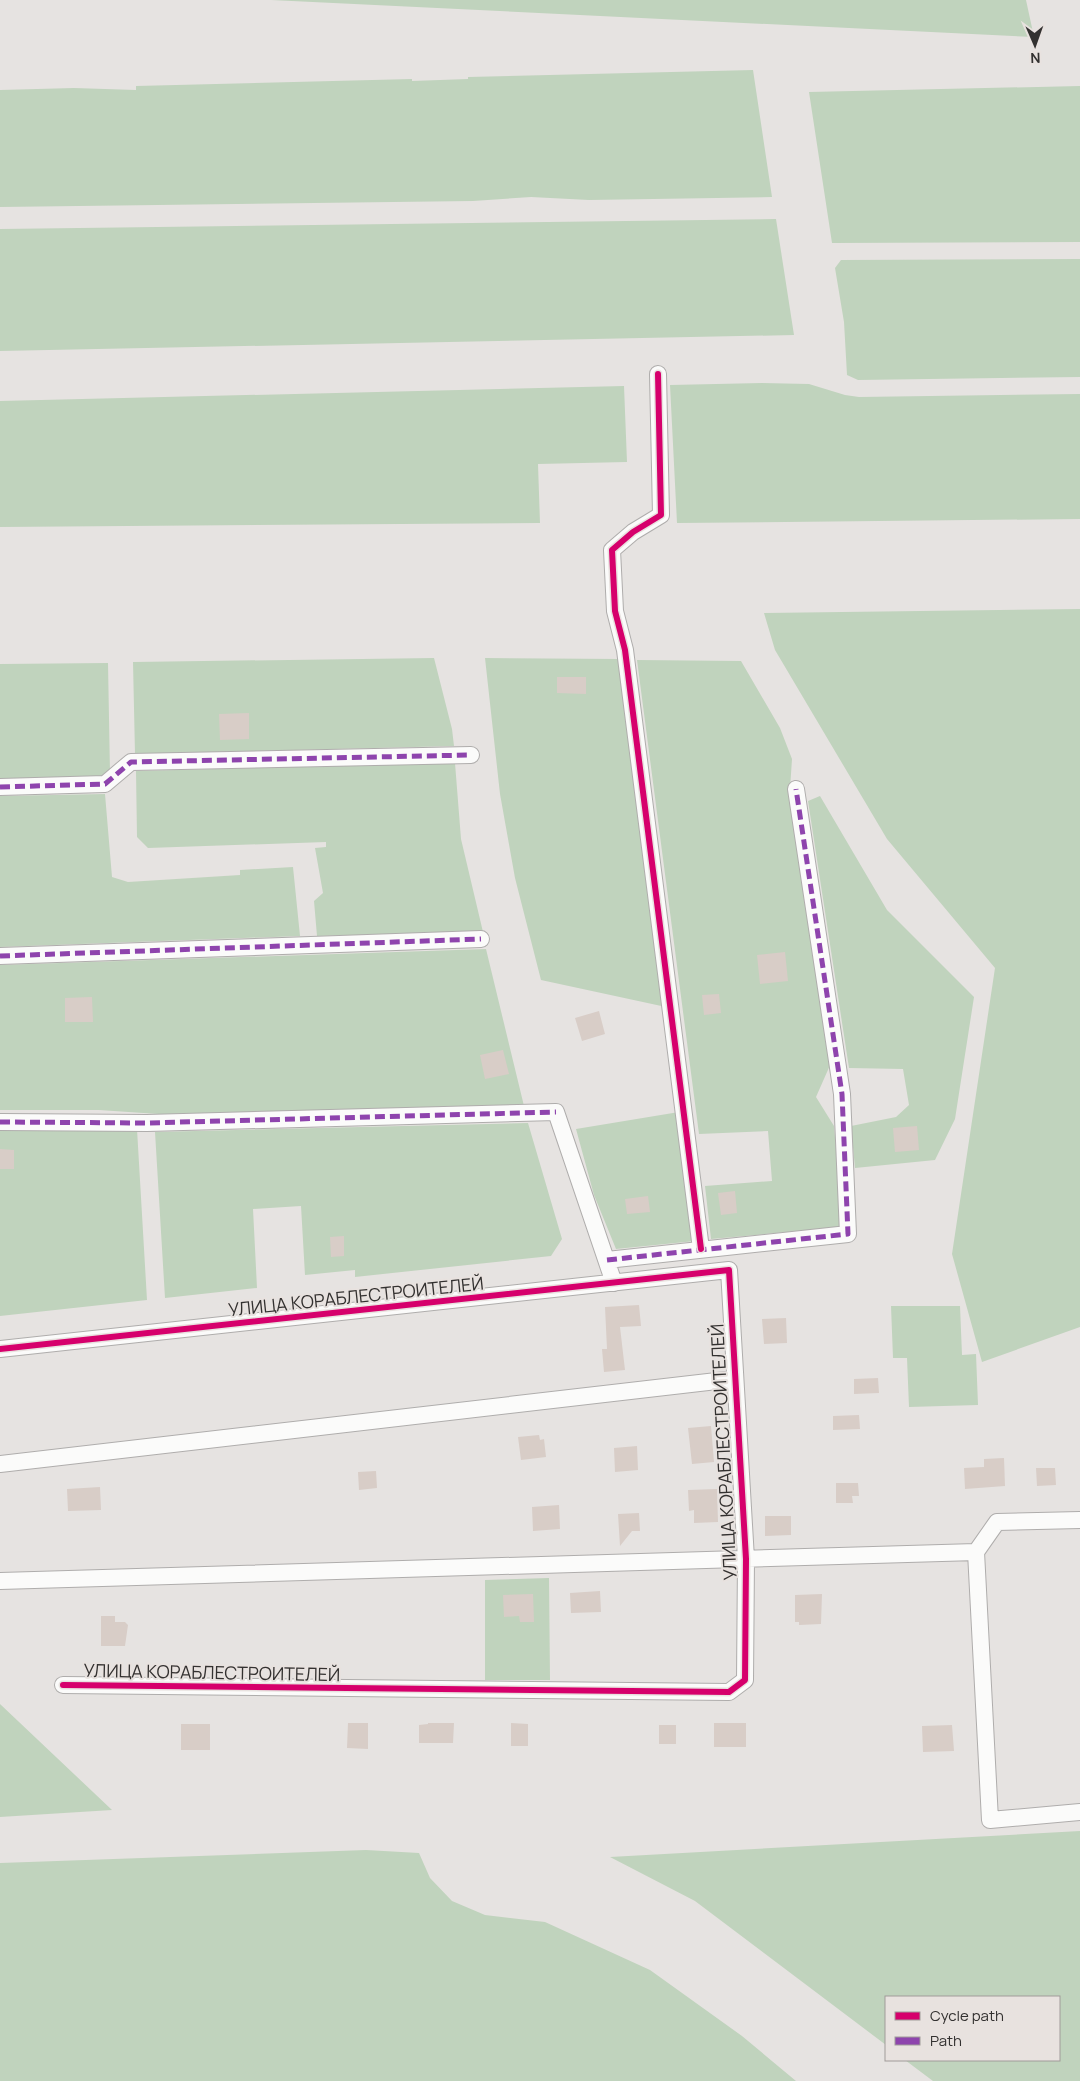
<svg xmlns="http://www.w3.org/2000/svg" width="1080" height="2081" viewBox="0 0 1080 2081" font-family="Manrope,sans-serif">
	<rect width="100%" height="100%" fill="#e6e3e1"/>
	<!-- green -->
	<path fill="#c0d3bd" d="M271,0H1026L1034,37Z
		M753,70L772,197L589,200L531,197L473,201L0,207V90L74,88L136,90V86L412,79V81L468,79V77Z
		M1080,86V242L832,243L809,92Z
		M776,219L794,335L0,351V229Z
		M1080,259V377L858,380L847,375L844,322L835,268L841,260Z
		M762,383L809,384L845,395L859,397L1080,394V519L677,523L670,385Z
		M624,386L627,462L538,464L540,523L0,527V401Z
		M1080,609V1327L982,1362L952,1254L995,968L887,839L775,650L764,613Z
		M434,658L452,729L454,746L135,754L133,662Z
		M485,658L620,659L666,1007L541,980L515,878L500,794Z
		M637,660L741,661L780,728L792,759L790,789L831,1063L816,1097L834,1126L843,1227L711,1239L705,1186L772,1181L768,1131L699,1134Z
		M108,663L110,773L104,777L0,779V664Z
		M455,763L461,839L483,932L317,936L314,901L323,893L315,848L326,847V842L148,848L137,837L136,771Z
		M105,794L112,877L128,882L240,875V870L293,867L300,936L0,947V796Z
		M820,796L887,910L974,997L955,1119L935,1160L855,1168L851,1126L896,1117L909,1105L903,1069L849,1068L808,801Z
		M486,949L524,1106L173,1115L99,1110H0V965Z
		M679,1112L695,1241L616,1249L594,1195L576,1129Z
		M528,1123L562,1239L551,1256L355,1277V1270L305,1275L301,1206L253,1209L257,1288L165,1298L155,1132Z
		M0,1128L137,1129L147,1300L0,1316Z
		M891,1306H960L962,1355L976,1354L978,1405L909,1407L907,1358H893Z
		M549,1578L550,1680H485V1580Z
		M0,1704L112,1810L0,1817Z
		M1080,1831V2081H933L905,2060H1059V1997H886V2045L695,1901L610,1857Z
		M366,1850L419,1853L430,1878L452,1901L485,1915L545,1922L650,1970L742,2036L796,2081H0V1863Z"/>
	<!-- building -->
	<path fill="#d8cdc7" d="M557,677H586V694L557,693Z
		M249,713V739L220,740L219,714Z
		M785,952L788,981L760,984L757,955Z
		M719,994L721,1013L704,1015L702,995Z
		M92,997L93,1022H65V998Z
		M599,1011L605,1034L582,1041L575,1018Z
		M503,1050L509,1074L485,1079L480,1055Z
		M917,1126L919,1150L895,1152L893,1128Z
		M0,1149L14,1150V1169H0Z
		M735,1191L737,1213L721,1215L718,1193Z
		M648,1196L650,1212L627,1214L625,1199Z
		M344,1236V1256L331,1257L330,1237Z
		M639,1305L641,1326L620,1327L625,1370L604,1372L602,1349H607L605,1307Z
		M786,1318L787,1343L764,1344L762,1319Z
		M878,1378L879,1393L854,1394V1379Z
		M859,1415L860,1429L833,1430V1416Z
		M711,1426L714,1462L692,1464L688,1428Z
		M539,1435L540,1440L544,1439L546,1457L521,1460L518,1437Z
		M637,1446L638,1470L615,1472L614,1448Z
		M1004,1458L1005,1486L965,1489L964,1468L984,1467V1459Z
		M1036,1468H1055L1056,1485L1037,1486Z
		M376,1471L377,1488L359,1490L358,1472Z
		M836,1483H858L859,1496H852L853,1503H836Z
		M100,1487L101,1510L68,1511L67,1489Z
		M717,1489L718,1522L694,1523V1510L689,1511L688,1490Z
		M559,1505L560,1529L533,1531L532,1507Z
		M639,1513L640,1531H632L620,1546L618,1514Z
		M765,1516H791V1535L765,1536Z
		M600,1591L601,1612L571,1613L570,1593Z
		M533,1594L534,1622H520L519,1616L504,1617L503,1595Z
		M822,1594L821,1624L799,1625V1622H795V1595Z
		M101,1616H115V1622H125L128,1625L125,1646H101Z
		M348,1723H368V1749L347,1748Z
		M428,1723H454L453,1743H419V1725L428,1724Z
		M511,1723L528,1724V1746H511Z
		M714,1723H746V1747H714Z
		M181,1724H210V1750H181Z
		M659,1725H676V1744H659Z
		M952,1725L954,1751L923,1752L922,1726Z"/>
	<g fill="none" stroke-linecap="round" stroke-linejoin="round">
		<defs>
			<path id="street" d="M658,374L661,515L633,532L612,550L615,611L625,650L701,1249
				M0,787L105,784L131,762L471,755
				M0,956L481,939
				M0,1122L147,1123L556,1112L614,1283
				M607,1260L848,1234L842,1094L796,789
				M0,1349L729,1270L746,1559L745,1680L729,1692L63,1685
				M0,1464L734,1379
				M1080,1520L997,1522L976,1552L990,1820L1080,1812
				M0,1581L976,1552"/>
		</defs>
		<!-- street casing -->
		<use href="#street" stroke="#afadac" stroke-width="18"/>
		<!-- street -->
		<use href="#street" stroke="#fbfbfa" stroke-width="16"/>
		<!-- quiet -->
		<path stroke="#8e44ad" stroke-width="5" stroke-dasharray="10 5" stroke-linecap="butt" d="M0,787L105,784L131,762L471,755
			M0,956L481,939
			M0,1122L147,1123L556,1112
			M607,1260L848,1234L842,1094L796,789"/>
		<defs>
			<path id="cycleway" d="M658,374L661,515L633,532L612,550L615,611L625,650L701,1249
				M0,1349L729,1270L746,1559L745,1680L729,1692L63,1685"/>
		</defs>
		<!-- cycleway casing -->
		<use href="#cycleway" stroke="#e8e2df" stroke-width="9"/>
		<!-- cycleway -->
		<use href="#cycleway" stroke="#d6006c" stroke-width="6"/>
	</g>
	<g text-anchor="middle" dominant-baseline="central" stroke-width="4" stroke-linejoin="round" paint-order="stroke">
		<!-- street labels -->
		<g font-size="18" fill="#333130" stroke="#e8e2df">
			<text transform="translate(356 1296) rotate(-6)">УЛИЦА КОРАБЛЕСТРОИТЕЛЕЙ</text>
			<text transform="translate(723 1452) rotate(-93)">УЛИЦА КОРАБЛЕСТРОИТЕЛЕЙ</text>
			<text transform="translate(212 1672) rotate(1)">УЛИЦА КОРАБЛЕСТРОИТЕЛЕЙ</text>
		</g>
	</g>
	<!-- legend -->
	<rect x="885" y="1996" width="175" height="65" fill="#e8e2df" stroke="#a09b99"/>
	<rect x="895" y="2012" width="25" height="8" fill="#d6006c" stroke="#a09b99"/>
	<text x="930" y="2021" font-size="15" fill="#333130">Cycle path</text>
	<rect x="895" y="2037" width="25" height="8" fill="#8e44ad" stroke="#a09b99"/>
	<text x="930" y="2046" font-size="15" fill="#333130">Path</text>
	<!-- north arrow -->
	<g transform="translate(1035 45) rotate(178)" stroke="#e8e2df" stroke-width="4" paint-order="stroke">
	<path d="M0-4L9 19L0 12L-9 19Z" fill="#333130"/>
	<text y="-8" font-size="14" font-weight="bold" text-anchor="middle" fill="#333130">N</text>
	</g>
</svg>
